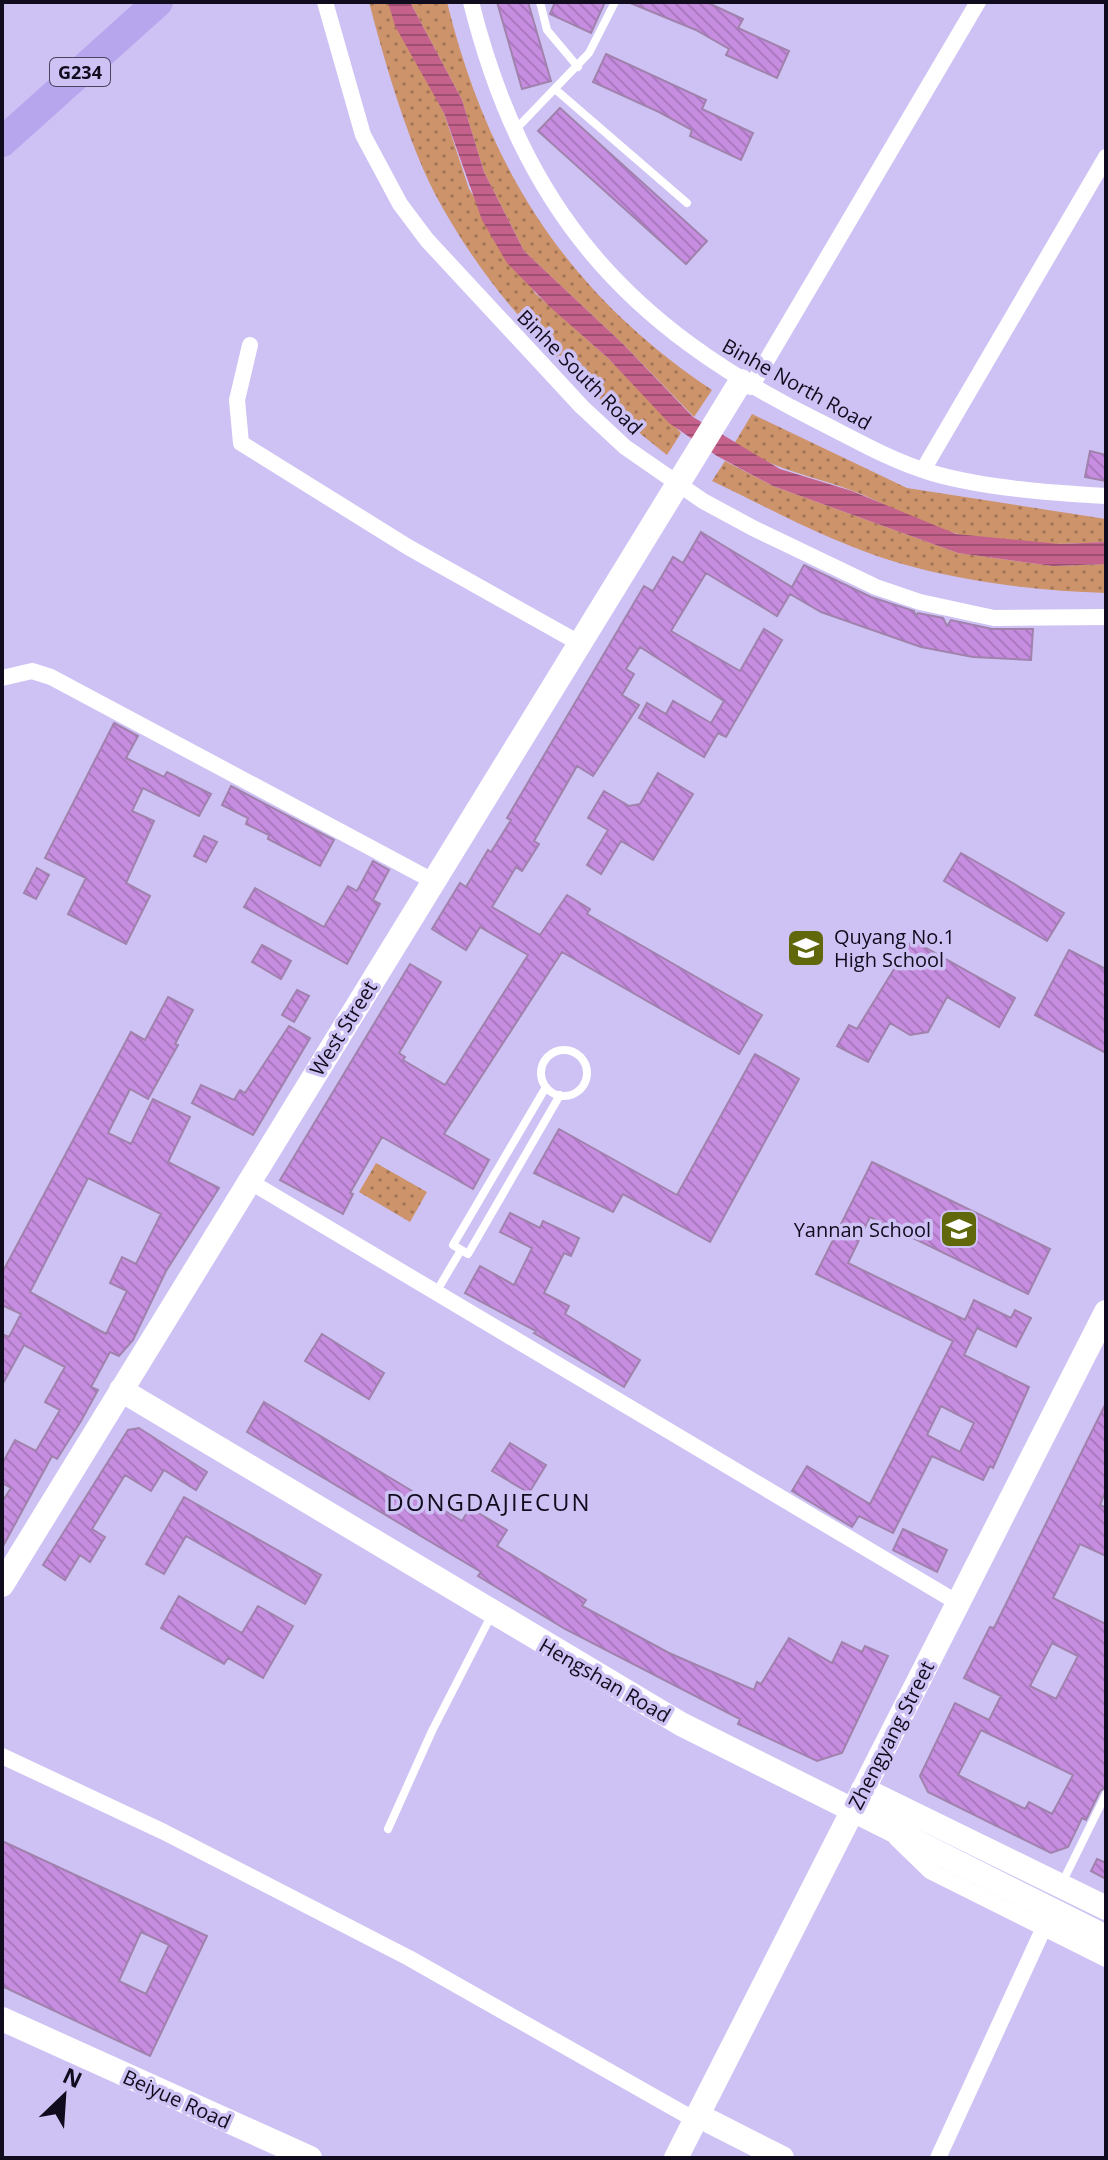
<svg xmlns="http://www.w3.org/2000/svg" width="1108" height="2160" viewBox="0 0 1108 2160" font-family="'Open Sans',sans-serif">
	<defs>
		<pattern id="grass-dots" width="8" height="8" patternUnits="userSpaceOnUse" patternTransform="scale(2)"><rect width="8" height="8" fill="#cd936b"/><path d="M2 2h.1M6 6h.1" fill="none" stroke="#a57657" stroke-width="1.8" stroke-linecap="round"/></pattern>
		<pattern id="water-rules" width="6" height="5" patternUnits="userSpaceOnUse" patternTransform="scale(2)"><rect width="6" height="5" fill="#c4628b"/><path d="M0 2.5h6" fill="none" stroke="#9e4f71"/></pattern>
		<pattern id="building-back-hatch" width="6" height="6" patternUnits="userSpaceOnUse" patternTransform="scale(2)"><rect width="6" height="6" fill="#c78de0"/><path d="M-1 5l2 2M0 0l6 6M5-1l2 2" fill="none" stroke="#aa78c0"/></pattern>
	</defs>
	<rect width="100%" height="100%" fill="#cec2f5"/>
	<!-- grass -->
	<path fill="url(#grass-dots)" d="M369,2H388L444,113L469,189L535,293L608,358L681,433L667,455C575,384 489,297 434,192C406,136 385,63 369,2Z
		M410,2H447C488,169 568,294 712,390L694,417L623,344L524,251L484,172L462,100Z
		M752,414L907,488L1106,519V542C1057,545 1001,546 954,533C919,524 887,504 853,491C812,476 771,469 734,444Z
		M725,461L773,486L958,553L1053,566L1106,564V593C1037,591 965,582 899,563C834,544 773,510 712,481Z
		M376,1163L427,1192L410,1222L359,1192Z"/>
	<!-- water -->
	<path fill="url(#water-rules)" d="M388,2H410L462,100L484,172L524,251L623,344L693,417L780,469L852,491L956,534L1060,544L1106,542V564L1053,566L958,553L773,486L717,456L669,423L608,358L550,307L507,263L482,220L444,113L395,26Z"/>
	<!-- building -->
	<path fill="url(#building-back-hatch)" stroke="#a082ad" stroke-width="2" fill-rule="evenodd" d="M497,2H528L551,81L522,89Z
		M555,2H605L591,33L550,14Z
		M628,2H706L743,19L738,28L789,51L777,78L726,55L729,49L696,30Z
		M606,54L706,100L702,109L753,133L741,160L690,136L692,130L659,112L593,82Z
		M560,108L707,241L686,264L538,131Z
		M1090,451L1106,455V481L1085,477Z
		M701,532L792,587L804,565L871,597L914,611L916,616L918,613L943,618L947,626L951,620L992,629H1033L1031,660L973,657L921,647L821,612L790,594L777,616L706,573L671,631L740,671L764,629L782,640L726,737L718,733L704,757L639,718L647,703L666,714L673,701L711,723L724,701L640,647L626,669L634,674L622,695L639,705L593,776L577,766L534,841L539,844L522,871L516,867L492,907L540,935L567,895L590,909L587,914L762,1015L739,1054L562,952L444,1134L489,1160L473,1189L382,1137L350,1193L353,1194L343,1214L280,1180L410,964L441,982L399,1053L405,1057L403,1060L445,1085L528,955L480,927L466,950L432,929L460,883L466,887L488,850L491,852L511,820L507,818L644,586L653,591L673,557L683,563Z
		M114,723L138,736L126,758L164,777L167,772L211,794L199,816L143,788L132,811L154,821L126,883L150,896L126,944L68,914L86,878L45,858Z
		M658,773L693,794L653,860L621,841L601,874L587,865L608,830L588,818L604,791L629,806L640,804Z
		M231,786L334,840L320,866L268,839L269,835L246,824L248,818L222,805Z
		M204,836L217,842L206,862L194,856Z
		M961,853L1064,913L1047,941L944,881Z
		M373,861L389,870L373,900L380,904L347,964L244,907L255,888L324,927L348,886L357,891Z
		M37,868L49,875L36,899L24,893Z
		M912,940L1015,998L999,1027L947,997L928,1032L910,1035L890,1023L868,1062L837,1046L849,1025L857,1029Z
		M262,945L291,961L281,979L252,962Z
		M1069,950L1106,969V1053L1035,1015Z
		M297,990L309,996L294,1022L282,1015Z
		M168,997L193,1010L175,1044L178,1045L148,1099L130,1089L108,1133L131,1144L153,1099L190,1117L168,1162L219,1188L166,1271L133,1340L119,1356L110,1352L91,1387L98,1390L81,1421L57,1459L52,1456L2,1548V1502L11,1488L2,1483V1464L15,1440L36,1451L60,1410L45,1402L65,1367L24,1345L2,1385V1334L9,1337L21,1314L2,1305V1273L131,1032L145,1040ZM88,1178L161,1214L136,1264L122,1257L110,1283L127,1291L106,1334L30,1292Z
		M289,1026L310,1038L253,1135L192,1103L201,1085L234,1100L240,1090L245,1093Z
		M755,1054L799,1079L710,1242L623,1194L613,1212L534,1173L559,1129L677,1195Z
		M872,1162L1050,1249L1028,1294L870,1217L848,1263L965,1320L974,1300L1011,1318L1015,1310L1031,1318L1016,1347L977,1328L964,1355L1029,1387L993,1468L990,1466L983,1480L932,1456L893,1533L859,1516L852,1527L792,1491L807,1466L870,1504L953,1341L816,1274ZM941,1406L974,1423L960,1452L927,1435Z
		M510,1213L540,1228L543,1221L579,1238L571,1256L564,1253L544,1293L569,1306L565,1314L640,1360L624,1387L534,1333L536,1331L465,1293L480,1266L514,1285L532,1248L500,1232Z
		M322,1334L384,1373L369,1399L305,1361Z
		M264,1402L462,1521L470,1508L507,1530L497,1546L586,1600L582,1606L669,1653L754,1690L757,1682L761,1684L789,1638L832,1663L842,1642L862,1652L865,1646L888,1656L842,1753L817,1761L738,1724L740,1719L565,1629L478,1576L481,1572L247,1432Z
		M1106,1403V1490L1100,1505L1106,1508V1556L1080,1544L1053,1598L1106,1624V1787L1100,1791L1086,1820L1082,1818L1068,1847L1051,1853L928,1792L920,1776L955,1703L989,1720L1001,1696L964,1678L990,1627L994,1628ZM1052,1643L1078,1656L1056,1699L1030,1686ZM981,1730L1073,1775L1052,1814L1029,1802L1025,1809L958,1775Z
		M139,1428L207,1472L196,1490L164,1470L151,1491L125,1475L92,1529L105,1537L90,1562L80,1555L65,1580L43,1565L128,1430Z
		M510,1443L546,1465L529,1493L492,1471Z
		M184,1497L321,1575L305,1604L186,1536L164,1574L146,1564Z
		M903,1529L947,1550L937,1572L893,1550Z
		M179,1596L242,1633L258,1606L293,1626L263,1678L228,1658L224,1664L161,1628Z
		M2,1841L207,1936L150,2056L2,1986ZM141,1932L169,1945L146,1994L119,1981Z
		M1097,1859L1106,1863V1879L1091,1871Z"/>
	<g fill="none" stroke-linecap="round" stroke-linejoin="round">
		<!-- lane -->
		<path stroke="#fff" stroke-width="8" d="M540,2L547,30L578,67
			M555,89L687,203
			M516,129L589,53L615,2
			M541 1073a23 23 0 1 1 46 0a23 23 0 1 1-46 0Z
			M546,1087L453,1245L468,1254L560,1095
			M435,1294L461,1250
			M388,1829L432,1731L492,1614
			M1062,1883L1106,1794"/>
		<!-- street -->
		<path stroke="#fff" stroke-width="16" d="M325,2L363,135L400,204L427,240L582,407L625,447L703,501L753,528L876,587L920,602L994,618L1106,617
			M471,2C523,210 627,326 816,420C854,439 891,461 932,473C984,488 1052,493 1106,496
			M250,345L237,400L241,443L408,547L579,643
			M751,387L978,2
			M923,470L1106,157
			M2,678L32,671L51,677L433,881
			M249,1181L958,1603
			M2,1756L164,1832L409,1958L695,2120
			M896,1838L930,1871L1106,1959
			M938,2158L1052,1910"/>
		<!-- secondary -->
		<path stroke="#fff" stroke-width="24" d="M121,1390L681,1724L1106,1937
			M2,1585L741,381
			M863,1789L1106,1908
			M2,2019L310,2158
			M711,2122L782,2158
			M676,2158L1106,1312"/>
		<!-- highway -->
		<path stroke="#b7a6ed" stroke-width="30" d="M2,142L158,2"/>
	</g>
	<!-- icons -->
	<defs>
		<symbol id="school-square" viewBox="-11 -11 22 22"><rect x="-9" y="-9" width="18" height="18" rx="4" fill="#60680b" stroke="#cec2f5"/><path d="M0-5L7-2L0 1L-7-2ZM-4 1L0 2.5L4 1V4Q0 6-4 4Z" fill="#fff"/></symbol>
	</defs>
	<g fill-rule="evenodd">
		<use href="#school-square" x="784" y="926" width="44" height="44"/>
		<use href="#school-square" x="937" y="1207" width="44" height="44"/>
	</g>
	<g text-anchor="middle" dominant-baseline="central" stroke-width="7" stroke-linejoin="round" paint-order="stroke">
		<!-- shield labels -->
		<rect fill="#cec2f5" stroke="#49435e" stroke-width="2" x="50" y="58" width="60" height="28" rx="6"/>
		<g font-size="18" font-weight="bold" fill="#100c1d">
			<text x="80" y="72">G234</text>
		</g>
		<!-- street labels -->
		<g font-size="20" fill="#100c1d" stroke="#cec2f5">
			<text transform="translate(580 372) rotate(45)">Binhe South Road</text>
			<text transform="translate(797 384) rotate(29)">Binhe North Road</text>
			<text transform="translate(343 1028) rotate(-58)">West Street</text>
			<text transform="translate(605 1680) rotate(30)">Hengshan Road</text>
			<text transform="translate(891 1735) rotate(-63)">Zhengyang Street</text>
			<text transform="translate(177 2099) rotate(24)">Beiyue Road</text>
		</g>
		<!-- poi labels -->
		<g font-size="20" fill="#100c1d" stroke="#cec2f5" text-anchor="start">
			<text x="834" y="936">Quyang No.1<tspan x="834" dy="23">High School</tspan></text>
			<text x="931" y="1229" text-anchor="end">Yannan School</text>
		</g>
		<!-- quarter labels -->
		<g font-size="24" letter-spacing="2" fill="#100c1d" stroke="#cec2f5">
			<text x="489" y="1501">DONGDAJIECUN</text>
		</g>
	</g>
	<!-- border -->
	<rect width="1108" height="2160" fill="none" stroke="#100c1d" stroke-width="8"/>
	<!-- north arrow -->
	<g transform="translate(64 2096) rotate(25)" stroke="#cec2f5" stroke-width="6" paint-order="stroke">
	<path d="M0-6L14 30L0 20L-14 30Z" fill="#100c1d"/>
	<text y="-12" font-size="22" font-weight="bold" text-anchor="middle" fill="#100c1d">N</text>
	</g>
</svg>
